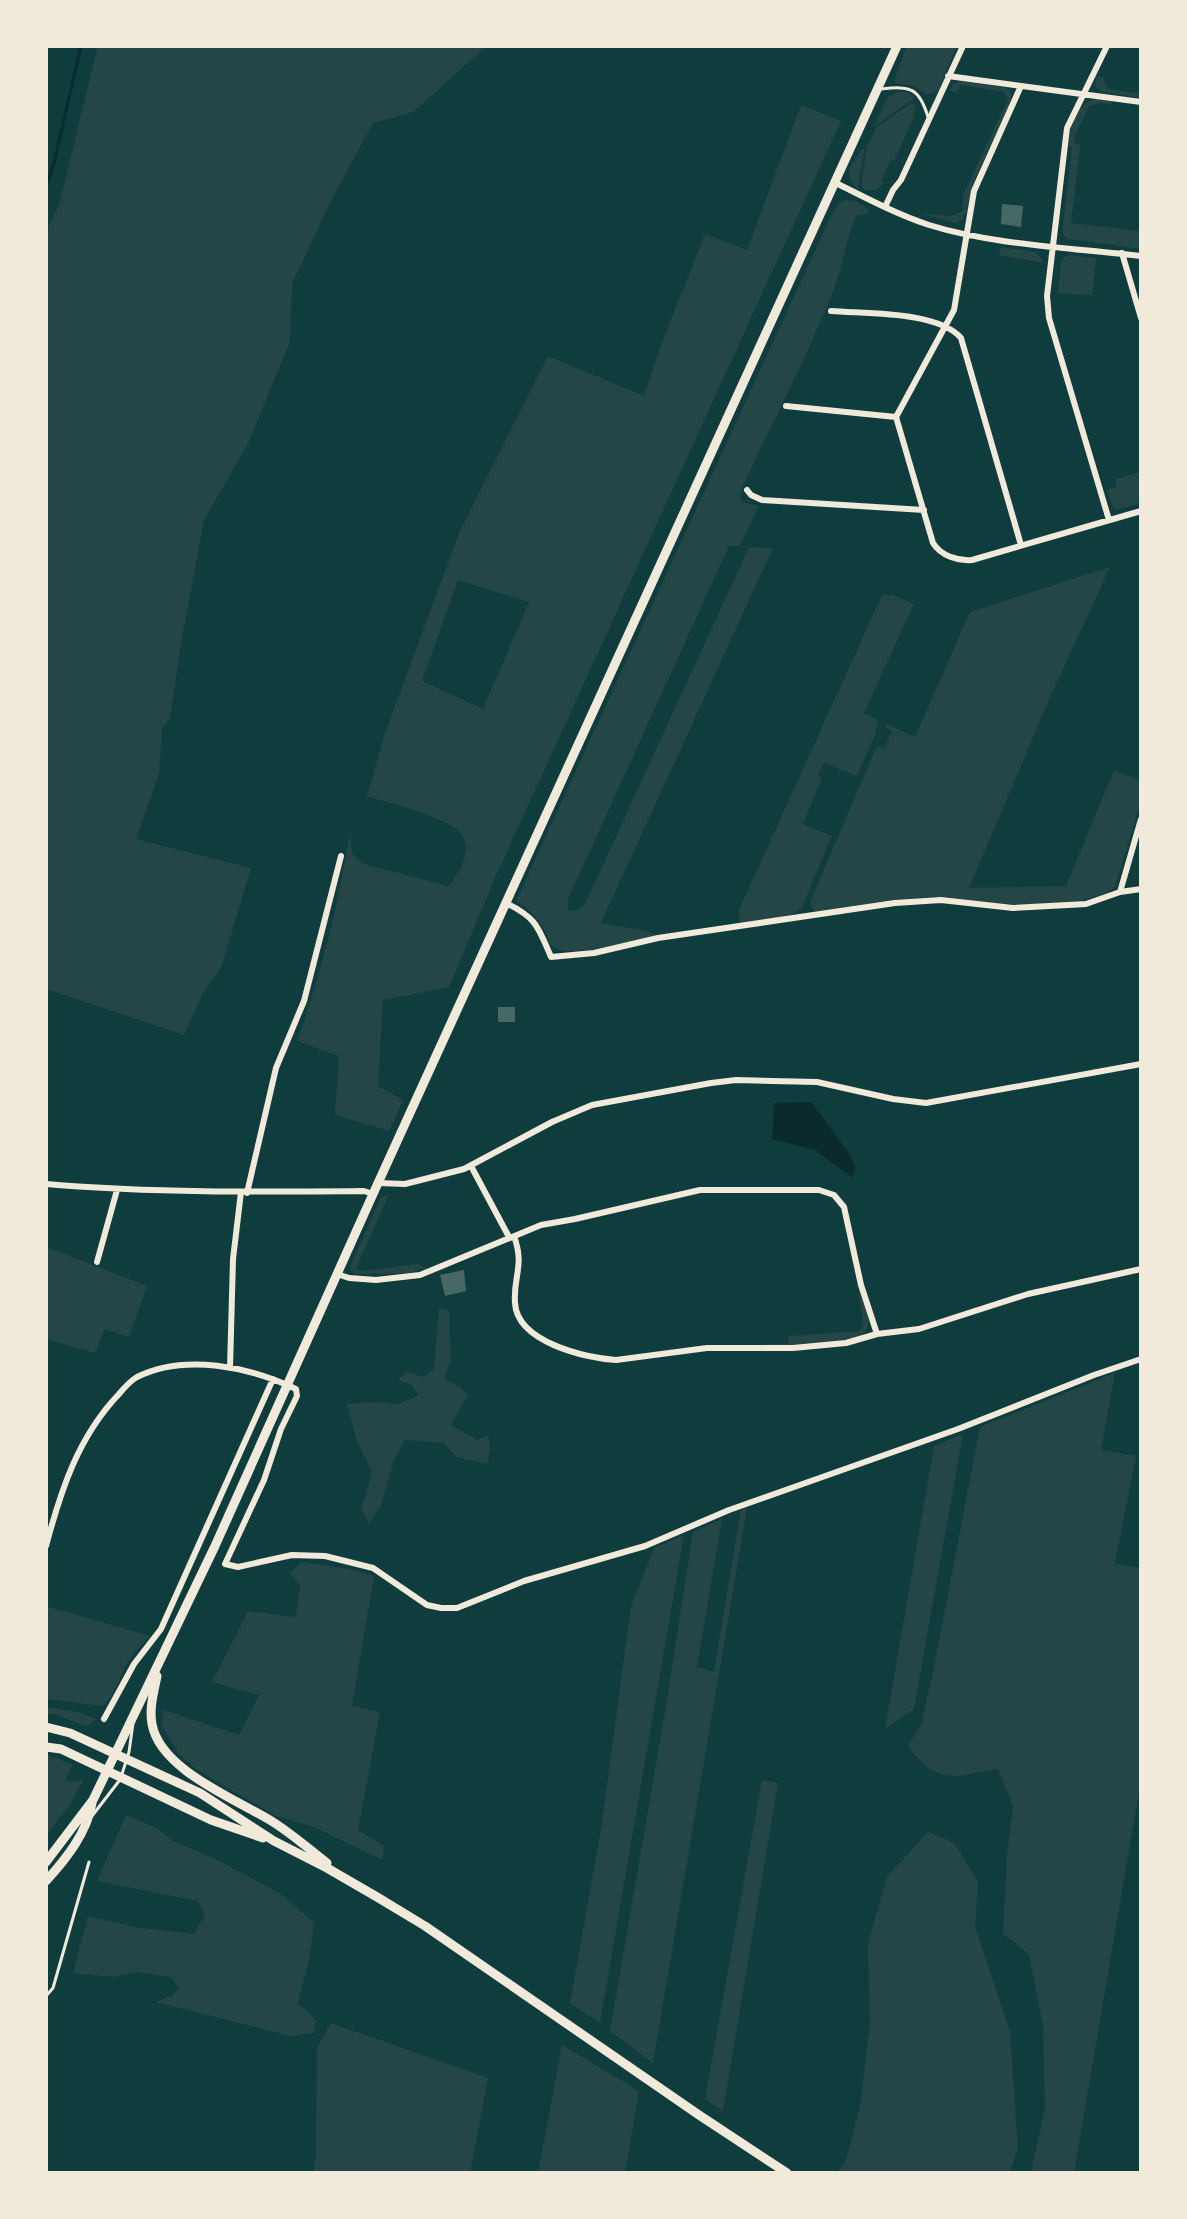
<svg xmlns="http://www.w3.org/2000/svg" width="1187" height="2219" viewBox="0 0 1187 2219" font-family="Lato,sans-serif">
	<rect width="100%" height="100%" fill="#0f3d3e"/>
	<!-- green -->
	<path fill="#244646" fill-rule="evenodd" d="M98,46H487L413,112L373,123L331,201L292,284L290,342L247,446L204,520L182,638L170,718L162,728L159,774L136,839L251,868L221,968L203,993L184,1035L46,989V231L59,205Z
		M907,46H957L938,91L926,95L915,86L895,83V77Z
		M1097,76L1103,77L1108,89L1141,94V98L1099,91L1095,85Z
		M961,81L1004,87L1010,91L1012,101L973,183L966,214H963V219L956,223L919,213L952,216L963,211V195L1008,99L1004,92L961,85L956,94L950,90L953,84Z
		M900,91L909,93L915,98L874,126L888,97Z
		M1096,99L1112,101V105L1100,103L1089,106L1075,136L1074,143L1079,144L1080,148L1071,223L1141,231V249L1067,239L1062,232L1072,147L1068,146C1071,128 1076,104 1096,99Z
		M912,103L916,107L914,117L894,161L891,160L881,181L884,183L876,190H864L861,185L867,147L877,127Z
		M801,105L841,121L495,878L449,987L383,1000L378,1086L403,1100L389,1131L335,1115L339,1056L297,1041C322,973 338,904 350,833L352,853L363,864L449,886C459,872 473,851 461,834C451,818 386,802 367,796L385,733L460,531L548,356L644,396L661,345L705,234L747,250ZM458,580L529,602L483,709L422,681Z
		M865,146L858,188L857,189C840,172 854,161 865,146Z
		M845,200C854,200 867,204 869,213L856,216C845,241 843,267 833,292C806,359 772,423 742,488L740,497L742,502L759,506L740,546H729L568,899V910L576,911L584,906L749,547L773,548L601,923L648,931L657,936C637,940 565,961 551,945C548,941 548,937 546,933C539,919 530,909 516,901L831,216L839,203Z
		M1001,247L1036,252L1043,260L1042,263L999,255Z
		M1068,255L1096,258L1092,295L1058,293L1061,260Z
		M1141,472V503L1117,510L1113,508L1107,490L1117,487L1115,479Z
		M1110,567L1052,693L969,888L1066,886L1114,770L1139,780L1141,775V801L1115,887C1090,908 1014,905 981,902C967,901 952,897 938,897C896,898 855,910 814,912L810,902L877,746L884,748L892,731L886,728L887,724L915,737L970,612Z
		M882,595H892L914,604L864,713L878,720L875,735L857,776L824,763L818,775L822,778L803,824L832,836L802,907L791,915L741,923L738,912Z
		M389,1194L356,1269L362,1271L419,1264L421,1267L425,1266V1268L409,1273L355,1274L351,1270V1265L381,1197Z
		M46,1247L147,1286L129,1337L105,1329L95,1353L46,1339Z
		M858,1289C865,1305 875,1323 861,1337C830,1345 793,1349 762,1344H788L789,1336L860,1331L863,1322Z
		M439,1308L449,1311L451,1359L444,1379L460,1387L468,1395L451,1425L477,1440L488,1435L490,1445L488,1464L456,1457L444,1443L405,1440L394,1460L381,1505L369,1523L361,1509L372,1472L357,1441L347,1404L375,1402L399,1404L419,1395L411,1385L398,1380L406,1372L424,1377L434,1369Z
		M1115,1373L1101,1450L1136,1456L1115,1563L1141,1568V1780L1074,2173H1031L1045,2108L1043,2026L1029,1954L1003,1934L1007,1855L1013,1806L998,1769C955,1777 936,1786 908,1746L921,1725L933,1672L980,1427Z
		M963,1434L914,1709L885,1729L934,1446Z
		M747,1508L653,2063L610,2031L666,1706L693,1532L722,1519L697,1667L714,1672L741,1510Z
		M684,1535L600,2023L570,2003L601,1829L631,1606L654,1548Z
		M302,1562L356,1570L374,1576L352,1706L380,1712L358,1830L384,1846L382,1860L314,1827L276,1816L196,1769L179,1754L161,1724L164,1710L239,1735L259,1695L212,1682L248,1611L296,1617L300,1585L290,1573Z
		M46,1606L150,1636C140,1646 132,1655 125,1667C119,1680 114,1696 103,1706L46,1699Z
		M46,1707L79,1712L96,1719L87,1727L55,1714H46Z
		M46,1755L73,1764L65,1780L76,1782L84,1779L71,1803L46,1836Z
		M762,1780L778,1783L723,2111L705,2099Z
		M126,1815L158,1829L173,1841L214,1858L281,1894L314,1923L310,1956L297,2005L303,2008L316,2020L314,2033L290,2036L156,2002L173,1995L179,1987L170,1977L135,1972L115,1977L73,1973L88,1916L135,1927L194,1934L205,1915L197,1901L97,1881Z
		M928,1832L954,1843L978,1881L975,1926L1010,2031L1018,2147L1010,2173H837L846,2160L860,2107L870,2025L868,1943L887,1877Z
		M331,2023L488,2078L470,2173H313L316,2157L317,2048Z
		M562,2045L639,2091L625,2173H538Z"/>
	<!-- water -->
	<path fill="#0a2a2b" d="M811,1102L849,1153L855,1167L853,1178L815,1150L772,1139L774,1103Z"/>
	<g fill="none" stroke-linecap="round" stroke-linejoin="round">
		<!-- stream -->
		<path stroke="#0a2a2b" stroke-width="3" d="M46,187L54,163L81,46"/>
	</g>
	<!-- building -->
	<path fill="#486865" d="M1002,204L1023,206L1021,227L1001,224Z
		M498,1007H515V1022H498Z
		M464,1270L466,1291L445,1296L440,1275Z"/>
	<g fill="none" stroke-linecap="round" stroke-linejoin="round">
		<!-- service -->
		<path stroke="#f1e9da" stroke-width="3" d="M881,89C910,86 919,87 928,117
			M122,1774L129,1752L133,1723
			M92,1816L119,1781
			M46,1996L53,1988L89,1862"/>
		<!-- minor -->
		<path stroke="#f1e9da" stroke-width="6" d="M1107,46L1067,128L1047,296L1049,318L1109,520
			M948,76L1141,102
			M1021,86L974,191L954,310L896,417L933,543C941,556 958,561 972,560L1141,511
			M834,182C864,197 896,214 929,225C993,245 1074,248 1141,256
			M885,207L893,190L901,180L963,46
			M1122,253L1141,318
			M831,311C866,314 938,311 961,338L1021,545
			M786,406L896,417
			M747,490L751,495L762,500L924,510
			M1120,892L1141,819
			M506,903C537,918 538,927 551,957L594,953L658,938L895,903L941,900L1013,908L1068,905L1086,904L1120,892L1141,889
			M471,1166L509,1237
			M378,1183L405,1184L464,1169L552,1122L592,1105L711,1083L736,1080L817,1082L893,1099L926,1103L1141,1064
			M46,1184C152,1193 258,1192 364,1191L373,1194
			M247,1193L276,1068L304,1001L341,856
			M514,1236C525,1267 513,1275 515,1303C517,1342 585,1358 616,1360L707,1348H793L846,1343L877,1334L919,1329L1028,1294L1141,1269
			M97,1262L117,1190
			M337,1274L349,1278L376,1280L420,1275L541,1225L575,1219L700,1190H819L834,1195L844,1207L861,1285L877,1334
			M230,1368L233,1259L241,1192
			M46,1546C61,1490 78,1437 119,1394C124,1388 130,1381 137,1377C185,1353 250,1367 296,1389L297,1396L281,1429L264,1480L225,1564L238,1567L292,1555L325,1556L373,1568L427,1605L441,1608H457L524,1581L645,1546L729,1510L958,1429L1094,1375L1141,1359
			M104,1719L134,1664L161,1629L273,1379"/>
		<!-- primary -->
		<path stroke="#f1e9da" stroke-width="9" d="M157,1676C154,1691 149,1708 152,1724C160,1770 236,1799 273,1822C292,1834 309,1849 327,1863
			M46,1727L70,1733L200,1793L274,1841L327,1868L377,1897L425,1926L699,2115L787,2173
			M46,1747L61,1749L211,1820L263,1838
			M46,1862L93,1800L215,1546L373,1194L897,46
			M46,1881C66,1859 87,1833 92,1803"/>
	</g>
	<!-- border -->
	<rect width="1187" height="2219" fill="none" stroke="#f1e9da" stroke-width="96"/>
</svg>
